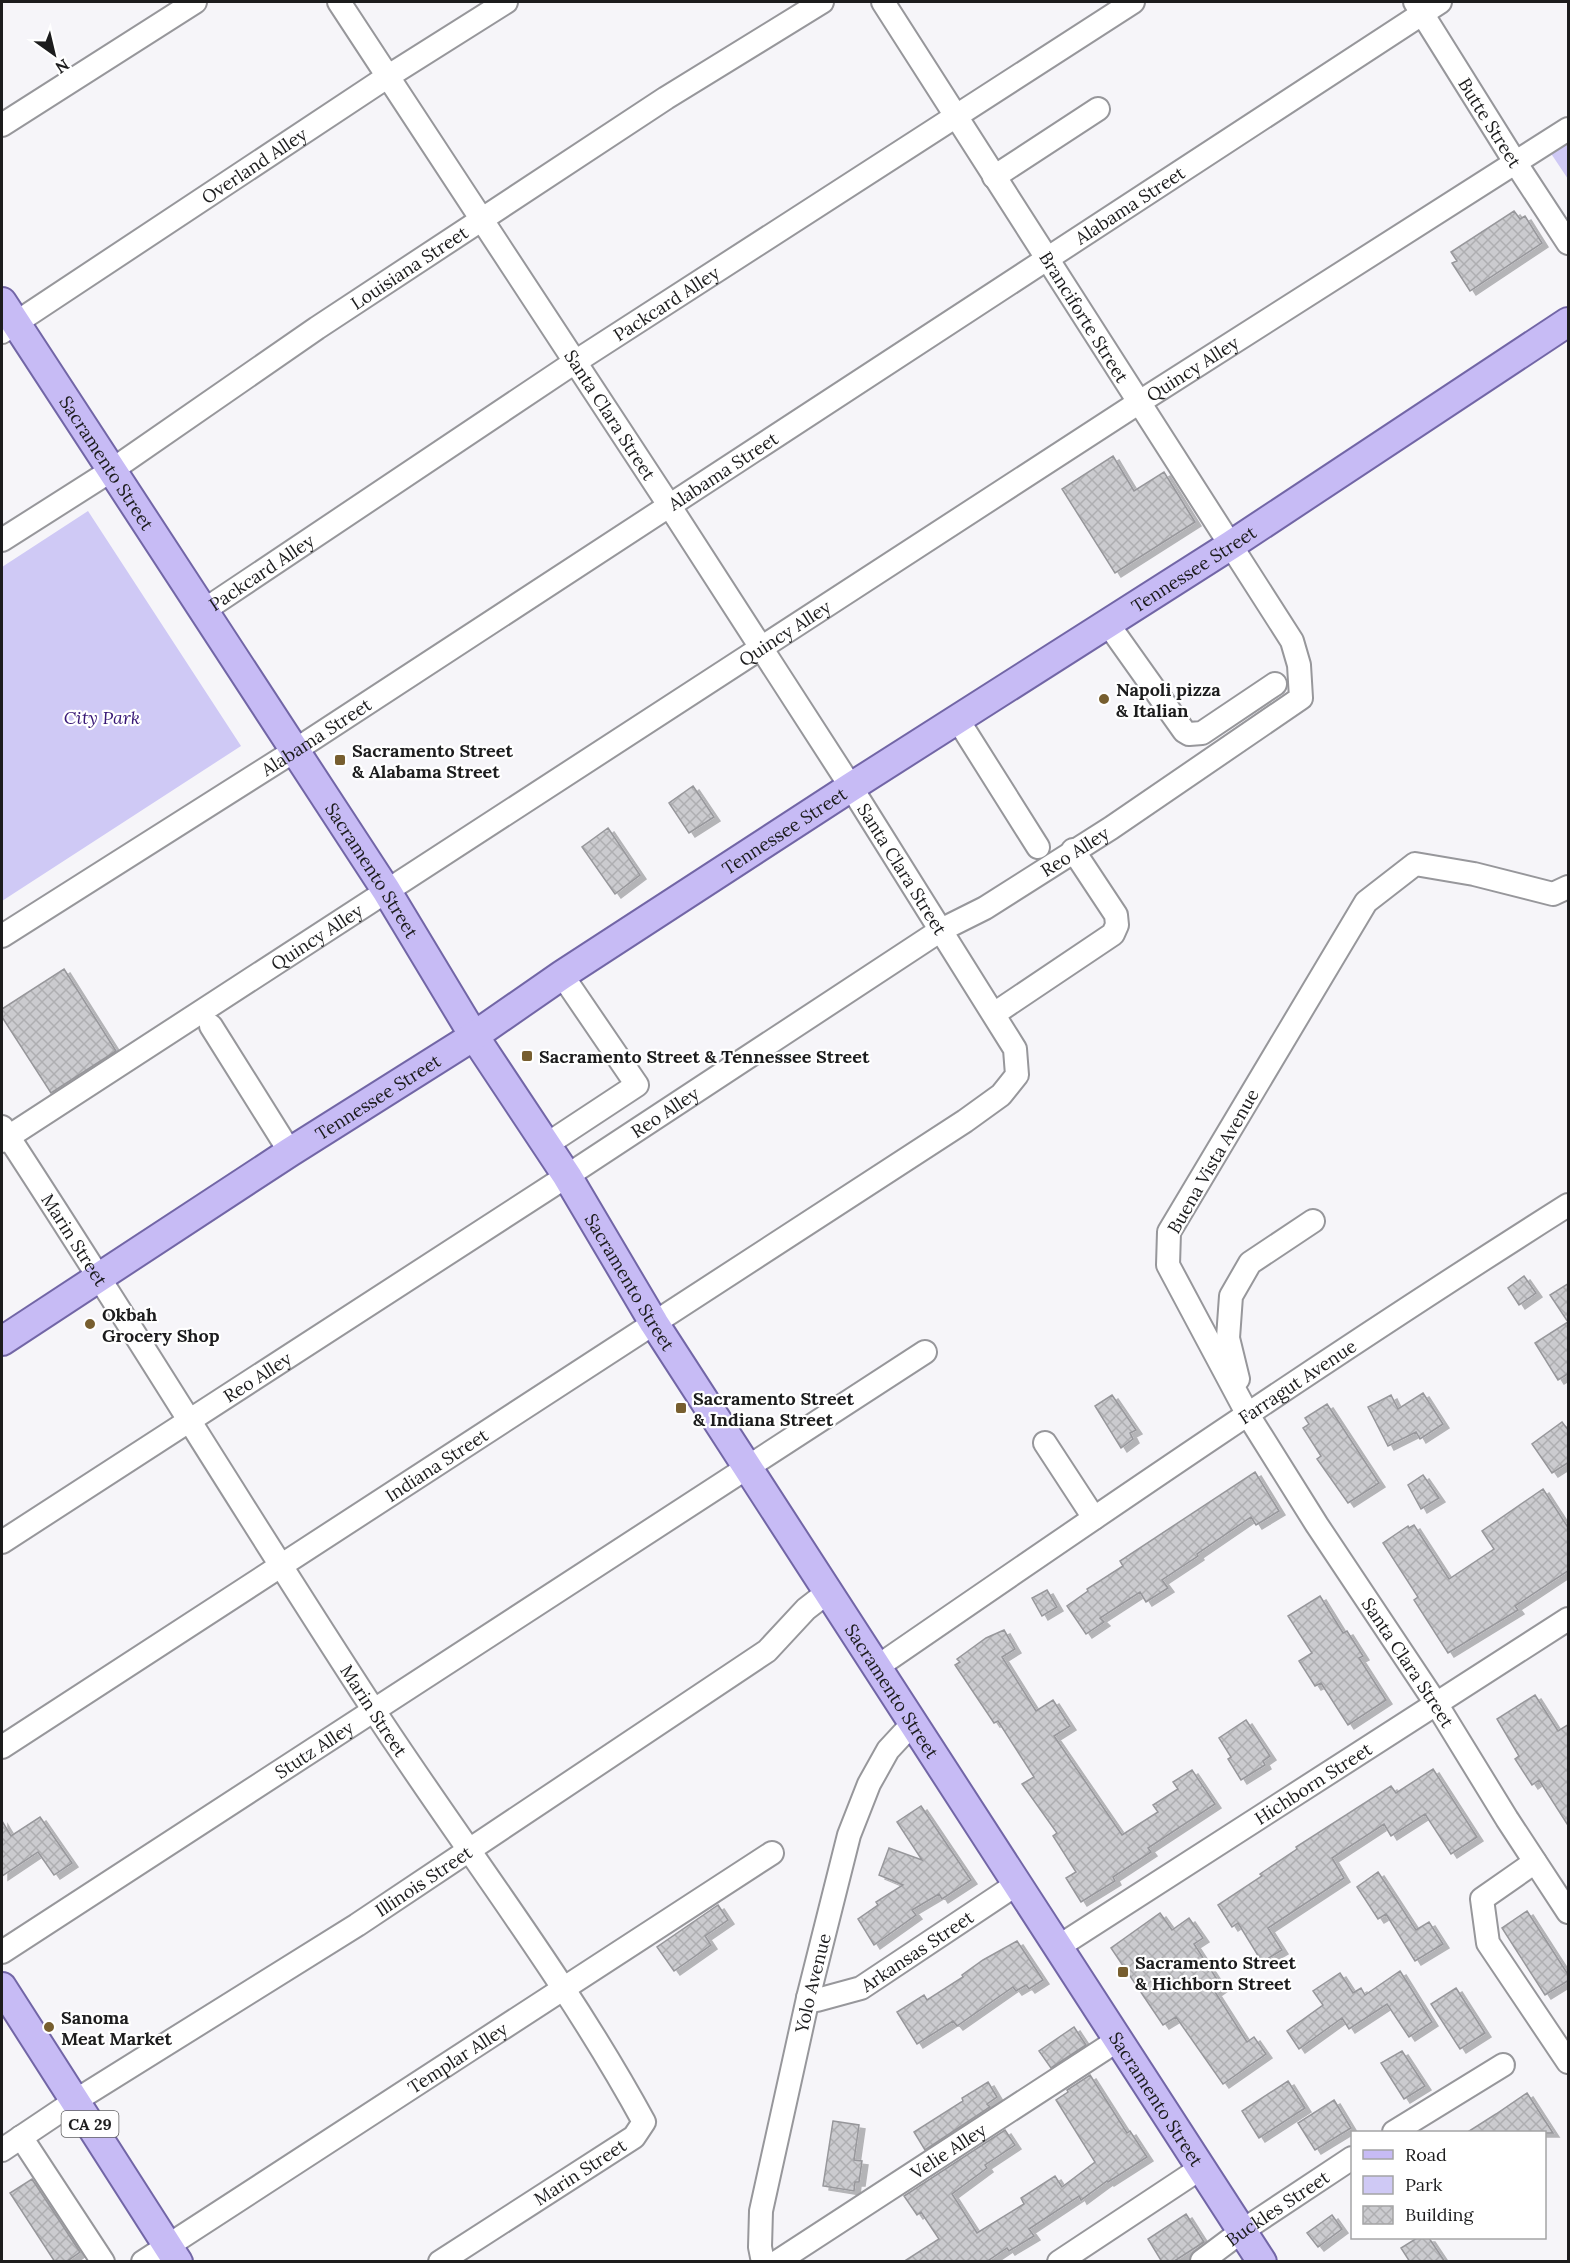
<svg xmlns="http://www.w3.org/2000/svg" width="1570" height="2263" viewBox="0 0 1570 2263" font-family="Lora,serif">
	<defs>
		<pattern id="building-cross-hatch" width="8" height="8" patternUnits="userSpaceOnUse" patternTransform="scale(1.5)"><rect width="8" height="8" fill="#cbcbcf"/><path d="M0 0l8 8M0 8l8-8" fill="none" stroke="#aeaeb1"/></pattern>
		<filter id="shadow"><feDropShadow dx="6" dy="4" stdDeviation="0" flood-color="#0004"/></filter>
	</defs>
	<rect width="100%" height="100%" fill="#f6f5f9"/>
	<!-- park -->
	<path fill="#cfc9f5" d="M1568,132V179L1546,146Z
		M88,511L241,746L2,901V567Z"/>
	<!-- building -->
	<path fill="url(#building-cross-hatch)" stroke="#97979b" stroke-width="1.5" filter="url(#shadow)" d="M1514,211L1520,219L1525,216L1542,243L1470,291L1452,263L1457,261L1451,252Z
		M1113,456L1134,491L1164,472L1195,522L1115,573L1062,489Z
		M693,786L714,817L689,833L669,803Z
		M608,828L640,875L615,894L582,847Z
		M64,969L116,1051L51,1093L2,1017V1009Z
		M1524,1276L1536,1293L1519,1305L1508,1288Z
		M1569,1283V1373L1558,1380L1535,1343L1568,1322L1550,1295Z
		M1423,1393L1443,1424L1420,1439L1416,1432L1388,1446L1368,1407L1391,1395L1398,1409Z
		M1112,1395L1136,1430L1130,1433L1133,1439L1121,1448L1095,1406Z
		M1327,1404L1379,1483L1348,1503L1317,1459L1321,1456L1303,1428L1309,1424L1305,1418Z
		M1562,1422L1569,1431V1462L1552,1473L1532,1444Z
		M1255,1472L1279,1511L1256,1525L1251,1517L1197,1554L1198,1556L1162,1580L1168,1588L1146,1602L1140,1592L1100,1618L1104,1622L1086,1634L1067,1606L1088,1591L1087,1589L1123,1566L1120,1561Z
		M1423,1475L1439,1498L1421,1509L1408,1485Z
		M1543,1489L1569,1529V1570L1515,1606L1518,1610L1448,1653L1414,1600L1418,1597L1383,1543L1408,1526L1409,1528L1414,1525L1449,1579L1494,1549L1482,1531Z
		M1047,1590L1057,1607L1042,1616L1032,1598Z
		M1320,1596L1343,1633L1347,1631L1363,1656L1359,1658L1386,1700L1348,1725L1321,1683L1315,1686L1299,1661L1312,1653L1288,1616Z
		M1004,1630L1015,1649L1002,1657L1036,1711L1053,1700L1070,1726L1054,1736L1122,1835L1158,1812L1153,1805L1178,1789L1173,1782L1192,1770L1215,1804L1148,1848L1151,1852L1113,1877L1115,1881L1081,1902L1066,1878L1076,1872L1053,1836L1057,1833L1022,1784L1034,1777L998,1721L994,1723L955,1665L960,1662L957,1659L986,1638Z
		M1535,1695L1558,1731L1569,1724V1827L1539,1780L1532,1785L1515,1759L1519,1756L1497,1719Z
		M1246,1720L1270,1756L1263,1761L1265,1765L1241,1780L1228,1759L1231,1757L1219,1738Z
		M1433,1769L1477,1837L1451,1854L1425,1814L1391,1836L1384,1824L1332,1858L1344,1878L1268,1928L1282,1950L1262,1962L1238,1923L1232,1927L1218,1905L1262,1876L1260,1874L1297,1849L1296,1847L1391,1786L1396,1793Z
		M921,1806L971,1880L942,1899L939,1894L912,1910L916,1915L874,1945L858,1919L878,1905L876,1902L903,1885L879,1875L889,1848L922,1860L897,1822Z
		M40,1817L72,1863L54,1875L38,1852L2,1876V1821L11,1836Z
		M1378,1872L1416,1930L1429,1922L1443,1944L1415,1961L1386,1914L1378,1919L1357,1887Z
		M718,1905L728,1920L705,1936L711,1945L674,1971L657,1947Z
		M1527,1911L1569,1976V1980L1545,1995L1502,1928Z
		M1160,1913L1172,1930L1189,1918L1203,1938L1194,1944L1222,1987L1215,1992L1247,2042L1254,2037L1266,2054L1223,2084L1176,2017L1163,2025L1111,1948Z
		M1017,1941L1043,1980L1029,1989L1026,1985L1016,1991L1013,1987L957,2026L953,2021L917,2044L897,2012L924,1995L927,2000L963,1977L962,1975L983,1960Z
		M1400,1971L1432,2022L1409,2037L1387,2004L1349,2029L1342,2018L1299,2049L1287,2031L1323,2005L1313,1991L1340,1973L1353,1993L1361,1988L1365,1995Z
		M1456,1988L1485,2033L1460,2049L1431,2004Z
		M1074,2027L1086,2045L1051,2068L1039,2051Z
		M1402,2051L1425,2086L1404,2099L1381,2063Z
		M1090,2075L1127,2133L1130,2131L1147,2157L1108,2182L1107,2181L1081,2200L1079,2196L1029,2229L1034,2236L1009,2251L1007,2248L986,2262H903L939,2239L921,2212L917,2215L904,2196L1005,2130L1015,2145L985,2165L987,2168L952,2194L977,2233L1024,2204L1021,2198L1055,2176L1062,2187L1095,2162L1056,2100L1068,2092L1067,2090Z
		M1288,2081L1305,2108L1259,2138L1242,2111Z
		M988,2082L997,2097L987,2104L990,2107L925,2150L914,2132L963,2101L962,2098Z
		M1527,2093L1553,2133H1466L1496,2114Z
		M1334,2100L1351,2128L1315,2150L1298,2123Z
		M833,2121L859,2125L854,2160L862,2161L859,2182H855L854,2191L823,2186Z
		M32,2179L80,2252L66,2262H55L10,2193Z
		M1186,2214L1204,2242L1173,2262H1162L1148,2239Z
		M1332,2215L1342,2229L1318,2247L1307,2233Z
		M1417,2238H1429L1445,2262H1410L1401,2248Z"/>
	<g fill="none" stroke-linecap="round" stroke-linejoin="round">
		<defs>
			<g id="minor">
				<path id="s1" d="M1415,2L1515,162L1568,243"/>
				<path d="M2,125L195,2"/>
				<path d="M994,177L1098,109"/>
				<path id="s2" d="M2,332L387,77L506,2"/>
				<path id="s3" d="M2,540L112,470L317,328L666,98L822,2"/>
				<path id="s4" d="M203,611L575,362L1133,2"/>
				<path d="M1108,624L1184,731L1189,734L1202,733L1275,684"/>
				<path d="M958,720L1038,847"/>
				<path id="s5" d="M1568,887L1553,894L1474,874L1415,864L1366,902L1169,1232L1168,1265L1248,1415L1317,1525L1437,1705L1507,1819L1568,1912"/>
				<path id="s6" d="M2,936L294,751L1440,2"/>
				<path d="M994,1014L1113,934L1117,925L1116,915L1073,850"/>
				<path d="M211,1026L290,1152"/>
				<path id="s7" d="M2,1127C128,1319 247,1516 373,1709C463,1847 565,1977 644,2122L634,2137L440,2262"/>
				<path id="s8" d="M2,1141L1138,403L1568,129"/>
				<path d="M546,1145L637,1085L562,975"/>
				<path d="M1238,1379L1228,1338L1231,1296L1250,1263L1313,1221"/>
				<path d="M1045,1443L1094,1518"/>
				<path id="s9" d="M2,1542L567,1176L941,930L985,908L1111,828L1301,698L1299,665L1292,641L883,2"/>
				<path id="s10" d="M877,1667C1105,1510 1334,1353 1568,1205"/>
				<path id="s11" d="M2,1747L965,1121L1001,1095L1017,1075L1015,1049L851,787L669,505L339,2"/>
				<path d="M1535,1862L1482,1899L1488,1943L1568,2062"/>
				<path id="s12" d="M1058,1947L1568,1619"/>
				<path id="s13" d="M2,1952L925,1352"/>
				<path id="s14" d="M808,1998L817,2000L861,1988L1017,1884"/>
				<path d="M1394,2132L1503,2065"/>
				<path d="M21,2137L103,2262"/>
				<path id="s15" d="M2,2150L75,2101L357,1925L767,1651L806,1609L828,1592"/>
				<path id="s16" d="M1202,2261L1242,2231L1352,2158"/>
				<path id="s17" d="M143,2262L772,1853"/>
				<path id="s18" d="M763,2262L760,2247L761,2211L808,1998L849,1835L869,1784L888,1750L913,1723"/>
				<path id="s19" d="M777,2262L1118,2040"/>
				<path d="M1059,2262L1201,2168"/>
			</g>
			<g id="major">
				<path id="s20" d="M2,302L386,890L474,1036L567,1176L654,1323L1262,2262"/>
				<path id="s21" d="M2,1341L290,1152L474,1036L562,975L851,787L1231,545L1568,322"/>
				<path d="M2,1987L178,2262"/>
			</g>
		</defs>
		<!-- minor casing -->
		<use href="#minor" stroke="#97979b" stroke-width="26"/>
		<!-- major casing -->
		<use href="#major" stroke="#7266a6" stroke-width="32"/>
		<!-- minor -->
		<use href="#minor" stroke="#fff" stroke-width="22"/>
		<!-- major -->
		<use href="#major" stroke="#c7bbf5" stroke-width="28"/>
	</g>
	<!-- markers -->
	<g fill="#775e2f" stroke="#fff" stroke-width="2">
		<circle cx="1104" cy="699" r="6"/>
		<rect x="334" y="754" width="12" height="12" rx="3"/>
		<rect x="521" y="1050" width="12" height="12" rx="3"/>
		<circle cx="90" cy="1324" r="6"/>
		<rect x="675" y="1402" width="12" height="12" rx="3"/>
		<rect x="1117" y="1966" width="12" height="12" rx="3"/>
		<circle cx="49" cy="2027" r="6"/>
	</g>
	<g text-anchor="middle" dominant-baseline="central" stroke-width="4.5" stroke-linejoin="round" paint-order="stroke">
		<!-- shield labels -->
		<rect fill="#fff" stroke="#606061" stroke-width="1.5" x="61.5" y="2111" width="57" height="26" rx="4.5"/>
		<g font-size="16" font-weight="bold" fill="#1c1c1d">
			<text x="90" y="2124">CA 29</text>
		</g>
		<!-- street labels -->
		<g font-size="18" fill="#1c1c1d" stroke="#fff">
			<text stroke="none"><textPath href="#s1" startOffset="142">Butte Street</textPath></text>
			<text stroke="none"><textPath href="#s2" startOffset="302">Overland Alley</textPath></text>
			<text stroke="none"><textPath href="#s6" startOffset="1344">Alabama Street</textPath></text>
			<text stroke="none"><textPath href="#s3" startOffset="490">Louisiana Street</textPath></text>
			<text stroke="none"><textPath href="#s4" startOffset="556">Packcard Alley</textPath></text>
			<text transform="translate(1084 317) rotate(58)">Branciforte Street</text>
			<text stroke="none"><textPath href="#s8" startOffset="1419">Quincy Alley</textPath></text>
			<text transform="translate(610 415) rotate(57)">Santa Clara Street</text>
			<text stroke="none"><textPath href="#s20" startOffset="192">Sacramento Street</textPath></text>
			<text stroke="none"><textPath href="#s6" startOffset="858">Alabama Street</textPath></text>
			<text stroke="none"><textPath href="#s21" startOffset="1420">Tennessee Street</textPath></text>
			<text stroke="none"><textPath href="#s4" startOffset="70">Packcard Alley</textPath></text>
			<text stroke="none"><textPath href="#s8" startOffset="933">Quincy Alley</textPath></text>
			<text stroke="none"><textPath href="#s6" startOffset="372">Alabama Street</textPath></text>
			<text stroke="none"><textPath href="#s21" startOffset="934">Tennessee Street</textPath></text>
			<text stroke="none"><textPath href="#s9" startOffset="1276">Reo Alley</textPath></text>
			<text transform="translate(902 869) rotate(58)">Santa Clara Street</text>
			<text stroke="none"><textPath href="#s20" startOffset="678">Sacramento Street</textPath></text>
			<text stroke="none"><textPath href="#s8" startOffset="375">Quincy Alley</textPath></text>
			<text stroke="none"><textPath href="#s21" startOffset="448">Tennessee Street</textPath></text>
			<text stroke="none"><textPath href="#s9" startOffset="790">Reo Alley</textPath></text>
			<text transform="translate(1213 1161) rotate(-60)">Buena Vista Avenue</text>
			<text stroke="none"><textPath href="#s7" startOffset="134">Marin Street</textPath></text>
			<text stroke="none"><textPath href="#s20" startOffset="1164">Sacramento Street</textPath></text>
			<text stroke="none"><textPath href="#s9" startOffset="304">Reo Alley</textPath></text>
			<text stroke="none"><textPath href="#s10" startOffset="508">Farragut Avenue</textPath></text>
			<text stroke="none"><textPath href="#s11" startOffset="518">Indiana Street</textPath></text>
			<text stroke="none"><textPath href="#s5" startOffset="1102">Santa Clara Street</textPath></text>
			<text stroke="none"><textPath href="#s20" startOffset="1650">Sacramento Street</textPath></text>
			<text stroke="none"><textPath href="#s7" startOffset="692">Marin Street</textPath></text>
			<text stroke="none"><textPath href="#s13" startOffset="372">Stutz Alley</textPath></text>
			<text stroke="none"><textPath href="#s12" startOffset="303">Hichborn Street</textPath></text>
			<text stroke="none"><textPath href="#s15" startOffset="500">Illinois Street</textPath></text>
			<text stroke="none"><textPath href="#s14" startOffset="122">Arkansas Street</textPath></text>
			<text stroke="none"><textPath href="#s18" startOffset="285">Yolo Avenue</textPath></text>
			<text stroke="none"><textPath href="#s17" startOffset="375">Templar Alley</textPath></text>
			<text stroke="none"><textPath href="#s20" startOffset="2136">Sacramento Street</textPath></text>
			<text stroke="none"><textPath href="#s19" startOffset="204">Velie Alley</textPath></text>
			<text transform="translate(580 2172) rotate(-33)">Marin Street</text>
			<text stroke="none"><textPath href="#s16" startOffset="92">Buckles Street</textPath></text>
		</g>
		<!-- poi labels -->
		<g font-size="18" font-weight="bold" fill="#1c1c1d" stroke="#fff" text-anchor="start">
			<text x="1116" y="689">Napoli pizza<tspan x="1116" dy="21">&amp; Italian</tspan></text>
			<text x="352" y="750">Sacramento Street<tspan x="352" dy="21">&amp; Alabama Street</tspan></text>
			<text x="539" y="1056">Sacramento Street &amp; Tennessee Street</text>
			<text x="102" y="1314">Okbah<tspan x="102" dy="21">Grocery Shop</tspan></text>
			<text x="693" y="1398">Sacramento Street<tspan x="693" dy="21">&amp; Indiana Street</tspan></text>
			<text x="1135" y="1962">Sacramento Street<tspan x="1135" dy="21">&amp; Hichborn Street</tspan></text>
			<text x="61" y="2017">Sanoma<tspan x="61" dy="21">Meat Market</tspan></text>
		</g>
		<!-- park labels -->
		<g font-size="18" font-style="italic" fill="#381876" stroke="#fff">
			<text x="102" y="717">City Park</text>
		</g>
	</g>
	<!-- border -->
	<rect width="1570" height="2263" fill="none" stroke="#1c1c1d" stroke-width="6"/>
	<!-- legend -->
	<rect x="1351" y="2131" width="195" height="108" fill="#ffffff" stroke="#a4a4a5" stroke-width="1.5"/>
	<rect x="1363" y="2150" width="30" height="9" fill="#c7bbf5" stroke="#a4a4a5" stroke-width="1.5"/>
	<text x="1405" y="2161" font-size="18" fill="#1c1c1d">Road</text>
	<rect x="1363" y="2176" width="30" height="18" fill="#cfc9f5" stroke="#a4a4a5" stroke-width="1.5"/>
	<text x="1405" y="2191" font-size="18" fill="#1c1c1d">Park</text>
	<rect x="1363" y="2206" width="30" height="18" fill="url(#building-cross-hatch)" stroke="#a4a4a5" stroke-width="1.5"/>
	<text x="1405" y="2221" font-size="18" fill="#1c1c1d">Building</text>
	<!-- north arrow -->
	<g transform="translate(54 54) rotate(146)" stroke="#ffffff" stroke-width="4.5" paint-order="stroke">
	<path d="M0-4.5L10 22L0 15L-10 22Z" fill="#1c1c1d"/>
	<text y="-9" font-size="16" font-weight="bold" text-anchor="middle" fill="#1c1c1d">N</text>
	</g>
</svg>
